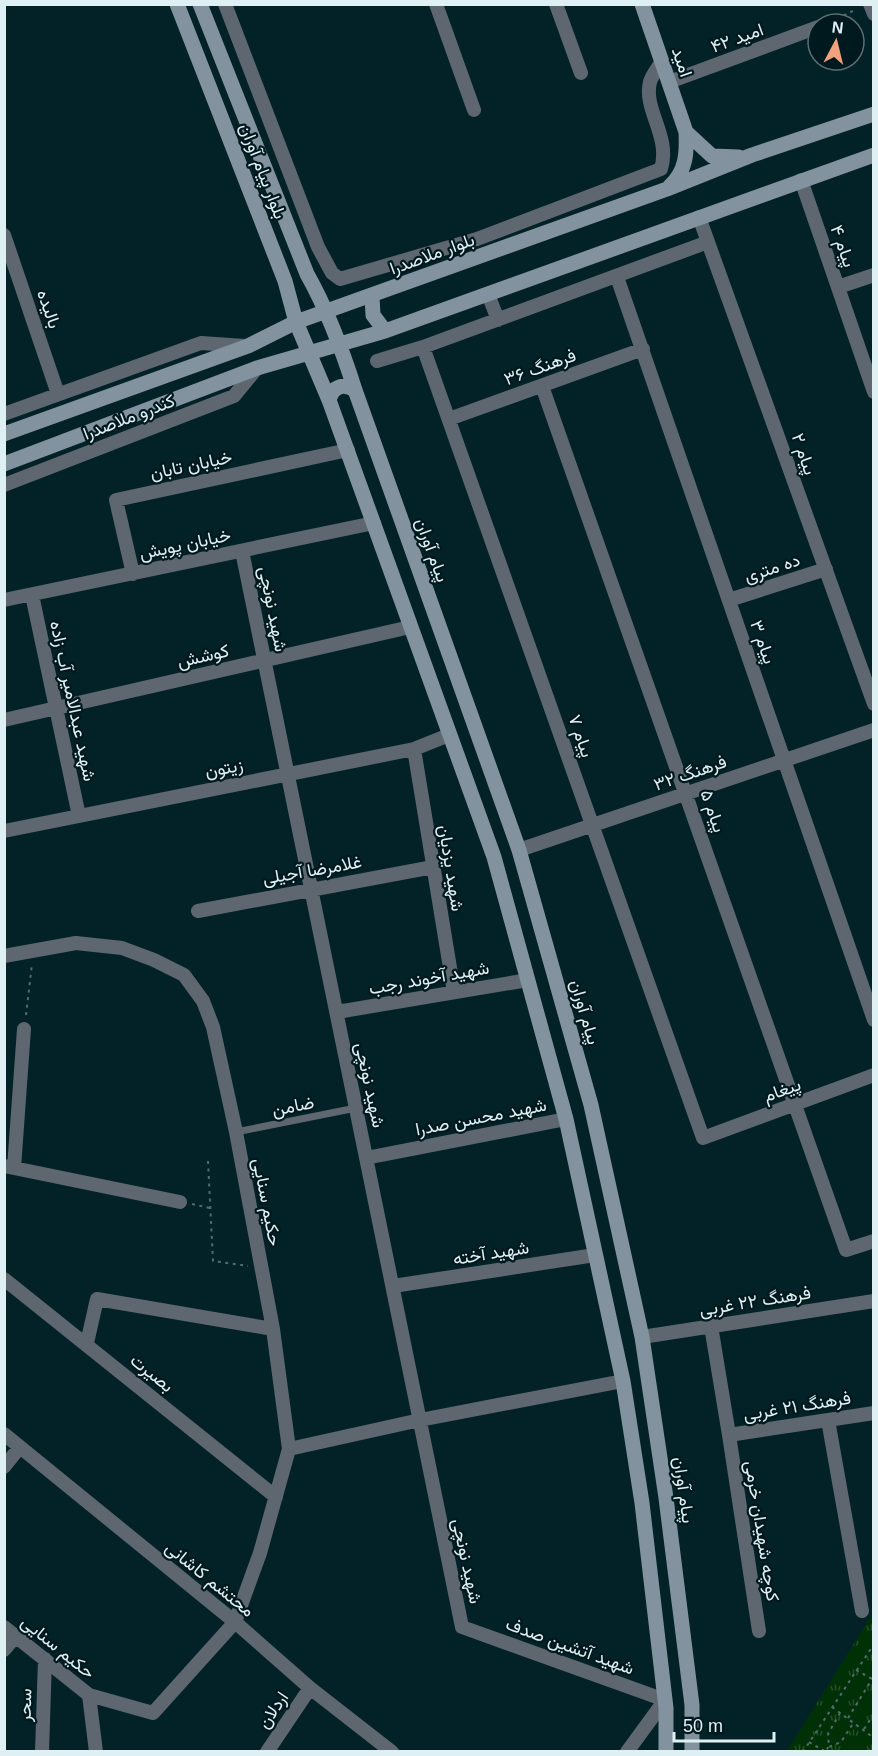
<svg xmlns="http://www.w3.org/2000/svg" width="878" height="1756" viewBox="0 0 878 1756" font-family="Helvetica,Vazirmatn,sans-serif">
	<defs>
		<pattern id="park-tufts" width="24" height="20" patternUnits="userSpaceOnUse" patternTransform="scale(1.5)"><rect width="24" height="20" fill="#003106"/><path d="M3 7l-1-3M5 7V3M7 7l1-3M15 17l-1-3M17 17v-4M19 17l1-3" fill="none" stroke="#254f2b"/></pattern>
	</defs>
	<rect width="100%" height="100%" fill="#022227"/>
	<!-- park -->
	<path fill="url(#park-tufts)" d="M873,1613V1751H787Z"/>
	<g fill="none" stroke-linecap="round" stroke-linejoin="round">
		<!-- path -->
		<path stroke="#516c71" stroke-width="2" stroke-dasharray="3 4.5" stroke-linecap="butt" d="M830,22L857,9
			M26,1015L32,964
			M208,1161L213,1261L248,1266
			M192,1204L210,1208
			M856,1670L874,1680
			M832,1707L874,1738
			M840,1713L828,1734L829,1747L841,1742L854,1722
			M848,1718L874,1676
			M864,1729L874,1714
			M809,1742L826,1752L828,1747
			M803,1752L874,1644
			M868,1752L874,1744"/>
		<!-- lane -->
		<path stroke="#5e676f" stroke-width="7" d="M236,1132L356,1108"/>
		<!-- street -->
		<path stroke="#5e676f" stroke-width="14" d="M225,4L318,247L332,273L340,279L477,239L661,169C671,136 643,110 650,82C652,75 658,68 662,61
			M436,4L474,110
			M556,4L581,73
			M870,4L874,14
			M669,82L818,27
			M801,180L874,392
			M699,217L874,704
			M4,235L58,394
			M617,277L874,1020
			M838,287L874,275
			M488,294L498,320
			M423,347L703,1138L874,1075
			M377,361L423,347L708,242
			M542,386L846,1250L874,1241
			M4,414L201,343L245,346
			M449,419L643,349
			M4,485L234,396L257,368
			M242,551L462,1627L665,1700L627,1752
			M133,574L116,500L348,450
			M32,595L79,816
			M4,600L374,523
			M729,600L826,569
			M4,720L410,627
			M414,749L454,992
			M4,831L414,749L449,735
			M519,850L874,730
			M198,911L433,867
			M4,956L76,943L122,948L154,960L184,975L203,1001L213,1027L236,1132L273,1329L289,1449L260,1553L235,1622L153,1713L89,1695L4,1627
			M337,1012L528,980
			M366,1158L566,1119
			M4,1166L180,1202
			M14,1168L24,1029
			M4,1279L276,1497
			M393,1286L595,1255
			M711,1326L729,1435L874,1413
			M642,1337L874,1301
			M87,1343L97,1299L273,1329
			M828,1420L862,1611
			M4,1434L235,1622L310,1688L392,1752
			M729,1435L759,1631
			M289,1449L420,1420L623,1381
			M4,1467L20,1447
			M4,1650L16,1636
			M89,1695L96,1752
			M42,1752L45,1659
			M267,1752L310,1688"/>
		<!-- secondary -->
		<path stroke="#83929f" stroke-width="15" d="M177,4L285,281L296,322L329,400L494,857L566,1119L623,1381L642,1503L666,1708V1752
			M200,4L307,274C328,311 342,349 355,390L519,850L591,1105L642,1337L666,1498L692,1705V1752
			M642,4L686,132C687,154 686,171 670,186
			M686,132L712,156L739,157
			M372,296L373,315L385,331
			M329,400C333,386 343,383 355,390
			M4,434L248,346L296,322L667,189L752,155L874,114
			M4,464L257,368L385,331L874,155"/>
	</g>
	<g text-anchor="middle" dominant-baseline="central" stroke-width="4.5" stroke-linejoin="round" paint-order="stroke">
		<!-- street labels -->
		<g font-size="18" fill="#def0f3" stroke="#00191e">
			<text transform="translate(737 38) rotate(-20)">امید ۴۲</text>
			<text transform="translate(682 62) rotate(71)">امید</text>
			<text transform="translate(263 171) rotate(69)">بلوار پیام آوران</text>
			<text transform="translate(843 246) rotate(71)">پیام ۴</text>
			<text transform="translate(432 254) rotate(-20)">بلوار ملاصدرا</text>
			<text transform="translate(49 309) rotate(71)">بالیده</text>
			<text transform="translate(540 367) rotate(-20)">فرهنگ ۳۶</text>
			<text transform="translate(129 417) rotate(-21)">کندرو ملاصدرا</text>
			<text transform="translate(804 454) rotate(71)">پیام ۲</text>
			<text transform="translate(191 465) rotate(-12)">خیابان تابان</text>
			<text transform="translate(185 544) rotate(-12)">خیابان پویش</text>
			<text transform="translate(432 550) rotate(70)">پیام آوران</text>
			<text transform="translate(772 568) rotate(-18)">ده متری</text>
			<text transform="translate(273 609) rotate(79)">شهید نونچی</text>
			<text transform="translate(763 642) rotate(71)">پیام ۳</text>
			<text transform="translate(203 656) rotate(-13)">کوشش</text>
			<text transform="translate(73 701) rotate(78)">شهید عبدالامیر آب زاده</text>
			<text transform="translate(581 736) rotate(71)">پیام ۷</text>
			<text transform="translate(224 768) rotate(-11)">زیتون</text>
			<text transform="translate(690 773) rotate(-19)">فرهنگ ۳۲</text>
			<text transform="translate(713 811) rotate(71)">پیام ۵</text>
			<text transform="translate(451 868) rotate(81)">شهید یزدیان</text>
			<text transform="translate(312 870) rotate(-10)">غلامرضا آجیلی</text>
			<text transform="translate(429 978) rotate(-10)">شهید آخوند رجب</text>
			<text transform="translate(585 1012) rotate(74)">پیام آوران</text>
			<text transform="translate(370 1085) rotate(78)">شهید نونچی</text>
			<text transform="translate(782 1090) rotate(-20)">پیغام</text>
			<text transform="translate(293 1106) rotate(-11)">ضامن</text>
			<text transform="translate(481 1117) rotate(-11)">شهید محسن صدرا</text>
			<text transform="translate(267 1202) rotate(79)">حکیم سنایی</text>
			<text transform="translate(491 1253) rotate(-9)">شهید آخته</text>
			<text transform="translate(755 1301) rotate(-9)">فرهنگ ۲۲ غربی</text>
			<text transform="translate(152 1373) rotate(39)">بصیرت</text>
			<text transform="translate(797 1406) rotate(-9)">فرهنگ ۲۱ غربی</text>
			<text transform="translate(684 1490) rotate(82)">پیام آوران</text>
			<text transform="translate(762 1531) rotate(81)">کوچه شهیدان خرمی</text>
			<text transform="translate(467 1561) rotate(78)">شهید نونچی</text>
			<text transform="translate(210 1579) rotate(39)">محتشم کاشانی</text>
			<text transform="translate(570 1646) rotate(20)">شهید آتشین صدف</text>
			<text transform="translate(58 1647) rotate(39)">حکیم سنایی</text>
			<text transform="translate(25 1705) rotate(-88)">سحر</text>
			<text transform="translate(273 1710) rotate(-56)">اردلان</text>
		</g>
	</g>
	<!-- border -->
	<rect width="878" height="1756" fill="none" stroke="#def0f3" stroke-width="12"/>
	<!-- north arrow -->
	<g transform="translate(836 42) rotate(7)"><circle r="28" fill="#00191e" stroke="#596f73" stroke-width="1.5"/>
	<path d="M0-4.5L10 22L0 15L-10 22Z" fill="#f1a17c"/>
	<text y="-9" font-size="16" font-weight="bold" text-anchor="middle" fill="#def0f3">N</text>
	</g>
	<!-- scale -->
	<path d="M674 1732v9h100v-9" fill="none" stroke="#def0f3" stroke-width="3"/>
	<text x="683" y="1732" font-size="18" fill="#def0f3" stroke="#00191e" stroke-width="4.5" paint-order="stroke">50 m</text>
</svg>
